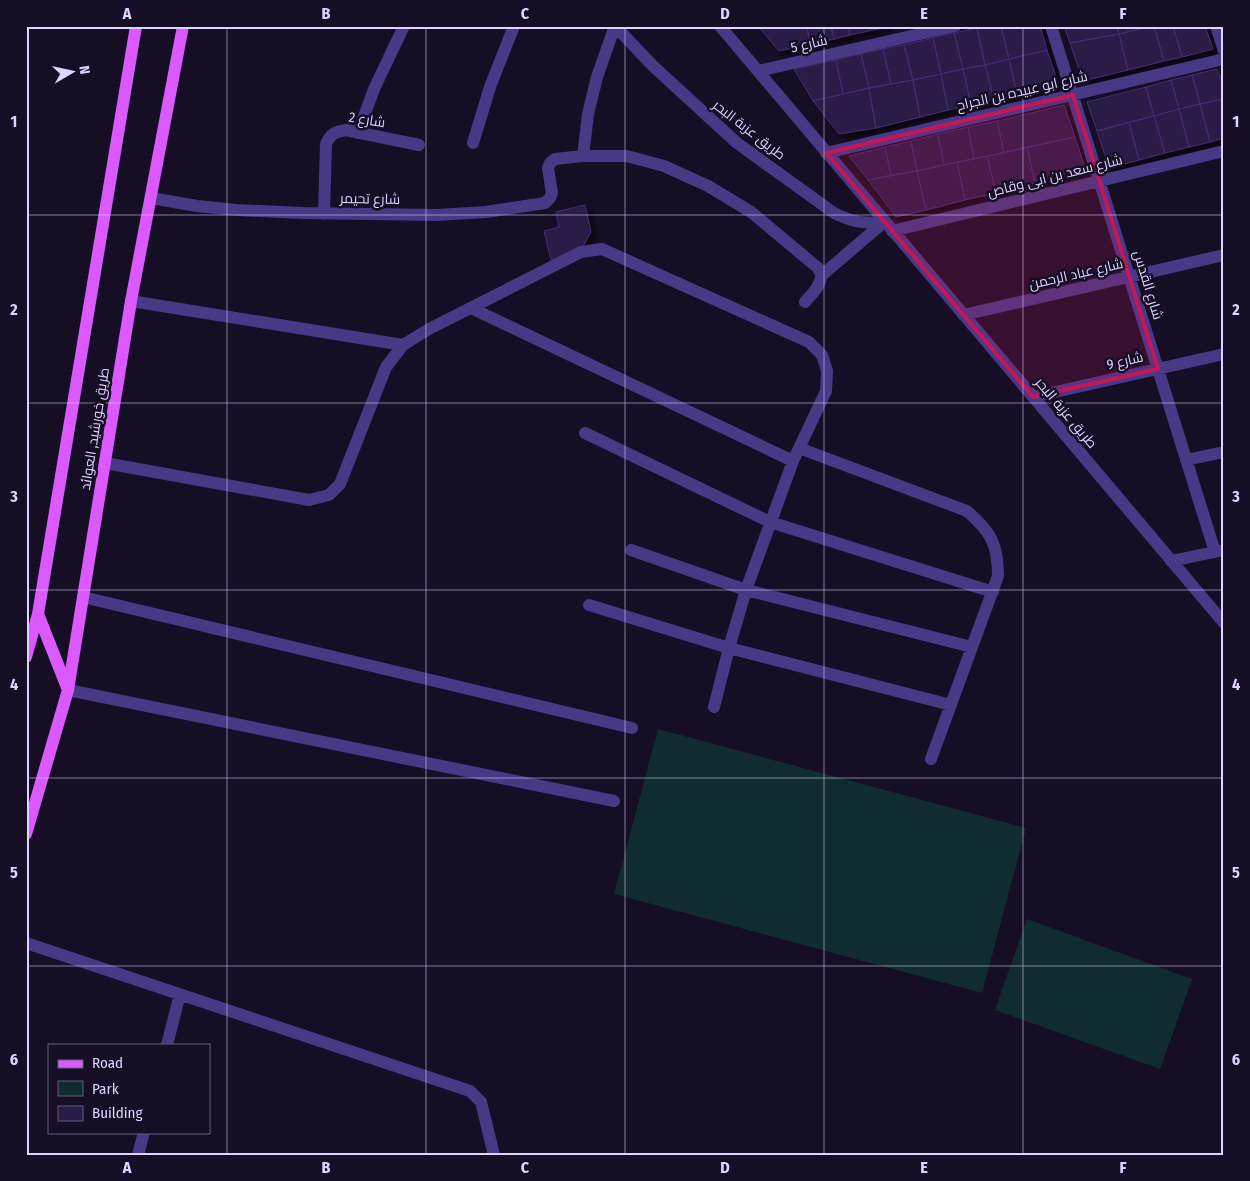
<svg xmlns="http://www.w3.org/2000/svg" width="1250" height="1181" viewBox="0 0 1250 1181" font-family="'Fira Sans Condensed',Cairo,sans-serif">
	<defs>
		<filter id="shadow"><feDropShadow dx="4.5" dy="4.5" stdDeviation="2.5" flood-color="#0009"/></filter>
	</defs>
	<rect width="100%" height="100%" fill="#160e25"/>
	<!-- green -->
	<path fill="#112c30" d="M658,729L1026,828L982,993L614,894Z
		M1027,919L1192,979L1160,1069L995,1010Z"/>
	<!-- building -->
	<path fill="#2a1a47" stroke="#452c73" filter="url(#shadow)" d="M758,26H806L811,44L779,51Z
		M806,26H831L834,39L811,44Z
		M831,26H848L850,35L834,39Z
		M848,26H887V27L850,35Z
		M986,26H1001L1009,59L985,65L977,28Z
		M1001,26H1040L1047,50L1009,59Z
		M1064,26H1117L1119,34L1070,43Z
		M1117,26H1151L1119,34Z
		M1151,26H1154L1164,61L1128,70L1119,34Z
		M1154,26H1173L1182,57L1164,61Z
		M1173,26H1205L1213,49L1182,57Z
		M977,28L985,65L963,69L954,33Z
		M954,33L963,69L941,74L933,38Z
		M1119,34L1128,70L1083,81L1070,43Z
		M933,38L941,74L913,80L904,45Z
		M904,45L913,80L891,84L883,49Z
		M883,49L891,84L869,88L861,54Z
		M1047,50L1059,86L1017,94L1009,59Z
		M861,54L869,88L843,94L836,60Z
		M1009,59L1017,94L994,99L985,65Z
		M836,60L843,94L813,101L794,69Z
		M985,65L994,99L971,105L963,69Z
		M963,69L971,105L948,110L941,74Z
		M1217,69L1224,86V99L1200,104L1192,75Z
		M941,74L948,110L920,117L913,80Z
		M1192,75L1200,104L1179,109L1171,80Z
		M913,80L920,117L876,128L869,88Z
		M1171,80L1179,109L1154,116L1146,87Z
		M1146,87L1154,116L1097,131L1087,102Z
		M869,88L876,128L839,134L813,101Z
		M1224,99V138L1210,142L1200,104Z
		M1200,104L1210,142L1189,147L1179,109Z
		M1064,105L1075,137L1004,153L997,121Z
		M1179,109L1189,147L1165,153L1154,116Z
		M1154,116L1165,153L1139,160L1129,122Z
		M997,121L1004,153L974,159L968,127Z
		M1129,122L1139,160L1109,168L1097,131Z
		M968,127L974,159L944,165L938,134Z
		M938,134L944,165L917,171L911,141Z
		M1075,137L1086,172L1035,183L1027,147Z
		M911,141L917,171L891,175L885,147Z
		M885,147L891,175L868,180L849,156Z
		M1027,147L1035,183L996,193L987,156Z
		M987,156L996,193L965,200L957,162Z
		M957,162L965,200L926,210L917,171Z
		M917,171L926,210L896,217L868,180Z
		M585,205L591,232L581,250L551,260L544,231L559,227L556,212Z"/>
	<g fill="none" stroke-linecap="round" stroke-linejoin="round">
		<!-- minor -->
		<path stroke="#473985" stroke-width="12" d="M615,26L653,66L737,143L834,213C852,222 864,224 884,222
			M720,26L1224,623
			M1051,26L1215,552
			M1216,26L1224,51
			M758,71L955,26
			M358,133L374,89L404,26
			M473,143L490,87L514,26
			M826,153L1224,59
			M583,156L588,114L597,77L615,26
			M151,198L197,206L236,210L304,213L436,215L486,212L545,203L550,198L552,193L548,168L550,163L555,159L583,156H627L664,166L708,186L751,212L818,268C819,270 821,275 821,276C821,286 811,295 805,302
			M324,214L326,144C331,133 335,132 346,130L419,145
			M892,231L1224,151
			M821,276L884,222
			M131,301L403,345
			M471,308L793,461
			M963,315L1224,255
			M1033,397L1224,354
			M585,433L770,522L993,592
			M799,448L967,511C991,532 998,544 998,576L931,759
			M1186,460L1224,452
			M105,463L309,500L329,495L340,484L386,367L403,345L429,329L581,252L602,249L809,342L822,355L827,371L826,391L793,461L746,590L729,648L714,707
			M631,550L746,590L972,647
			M1171,561L1224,550
			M83,597L632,728
			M589,605L729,648L951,705
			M68,690L614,801
			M26,943L470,1091L481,1102L494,1155
			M167,1045L180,994
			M138,1155L144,1132"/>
		<!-- major -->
		<path stroke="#db5aff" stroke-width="12" d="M38,614L68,690
			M26,657L38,614L136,26
			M26,834L68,690L131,301L183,26"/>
	</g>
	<!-- marked area -->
	<path fill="#c2185b" fill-opacity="0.2" stroke="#c2185b" stroke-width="4" stroke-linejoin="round" d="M1073,95L1158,369L1033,397L826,153Z"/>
	<!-- grid -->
	<path fill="none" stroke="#dfd3ff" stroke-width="1" stroke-opacity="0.55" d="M227,26V1155M426,26V1155M625,26V1155M824,26V1155M1023,26V1155M26,215H1224M26,403H1224M26,590H1224M26,778H1224M26,966H1224"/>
	<g text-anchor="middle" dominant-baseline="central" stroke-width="5" stroke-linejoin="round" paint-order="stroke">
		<!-- street labels -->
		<g font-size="14" fill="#dfd3ff" stroke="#160e25">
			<text transform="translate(809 44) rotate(-13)">شارع 5</text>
			<text transform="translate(1022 91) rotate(-13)">شارع ابو عبيده بن الجراح</text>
			<text transform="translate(367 120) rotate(9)">شارع 2</text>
			<text transform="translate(749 130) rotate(38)">طريق عزبة البحر</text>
			<text transform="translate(1055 176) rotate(-14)">شارع سعد بن ابى وقاص</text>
			<text transform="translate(370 199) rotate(1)">شارع تحيمر</text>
			<text transform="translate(1076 274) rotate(-13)">شارع عباد الرحمن</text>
			<text transform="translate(1148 285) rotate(73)">شارع القدس</text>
			<text transform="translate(1125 361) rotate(-13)">شارع 9</text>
			<text transform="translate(1066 413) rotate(50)">طريق عزبة البحر</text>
			<text transform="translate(95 429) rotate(-81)">طريق خورشيد, العوائد</text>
		</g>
	</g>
	<!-- border -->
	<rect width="1250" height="1181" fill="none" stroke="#160e25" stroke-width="55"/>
	<!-- legend -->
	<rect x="48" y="1044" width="162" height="90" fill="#160e25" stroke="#665d7c"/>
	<rect x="58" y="1060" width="25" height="8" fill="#db5aff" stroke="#665d7c"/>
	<text x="92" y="1068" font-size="15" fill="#dfd3ff">Road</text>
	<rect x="58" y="1081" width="25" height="15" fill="#112c30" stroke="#665d7c"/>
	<text x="92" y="1094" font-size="15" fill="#dfd3ff">Park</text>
	<rect x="58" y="1106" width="25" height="15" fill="#2a1a47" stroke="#665d7c"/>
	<text x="92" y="1118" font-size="15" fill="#dfd3ff">Building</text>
	<!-- north arrow -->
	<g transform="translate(72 72) rotate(81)" stroke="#160e25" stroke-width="4" paint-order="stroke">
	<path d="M0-4L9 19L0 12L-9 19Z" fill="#dfd3ff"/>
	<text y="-8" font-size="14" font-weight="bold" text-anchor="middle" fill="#dfd3ff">N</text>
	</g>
	<rect x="28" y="28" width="1194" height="1126" fill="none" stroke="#dfd3ff" stroke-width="2"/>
	<g font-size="16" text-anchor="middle" font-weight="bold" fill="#dfd3ff">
		<text x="127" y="19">A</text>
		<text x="326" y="19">B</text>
		<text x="525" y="19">C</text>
		<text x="725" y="19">D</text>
		<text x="924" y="19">E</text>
		<text x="1123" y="19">F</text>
		<text x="14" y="127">1</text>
		<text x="1236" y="127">1</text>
		<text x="14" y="315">2</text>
		<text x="1236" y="315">2</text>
		<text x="14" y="502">3</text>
		<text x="1236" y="502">3</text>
		<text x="14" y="690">4</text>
		<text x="1236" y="690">4</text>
		<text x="14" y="878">5</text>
		<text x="1236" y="878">5</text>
		<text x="14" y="1065">6</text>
		<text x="1236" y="1065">6</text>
		<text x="127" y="1173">A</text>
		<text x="326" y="1173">B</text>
		<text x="525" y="1173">C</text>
		<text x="725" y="1173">D</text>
		<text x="924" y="1173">E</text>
		<text x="1123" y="1173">F</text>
	</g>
</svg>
